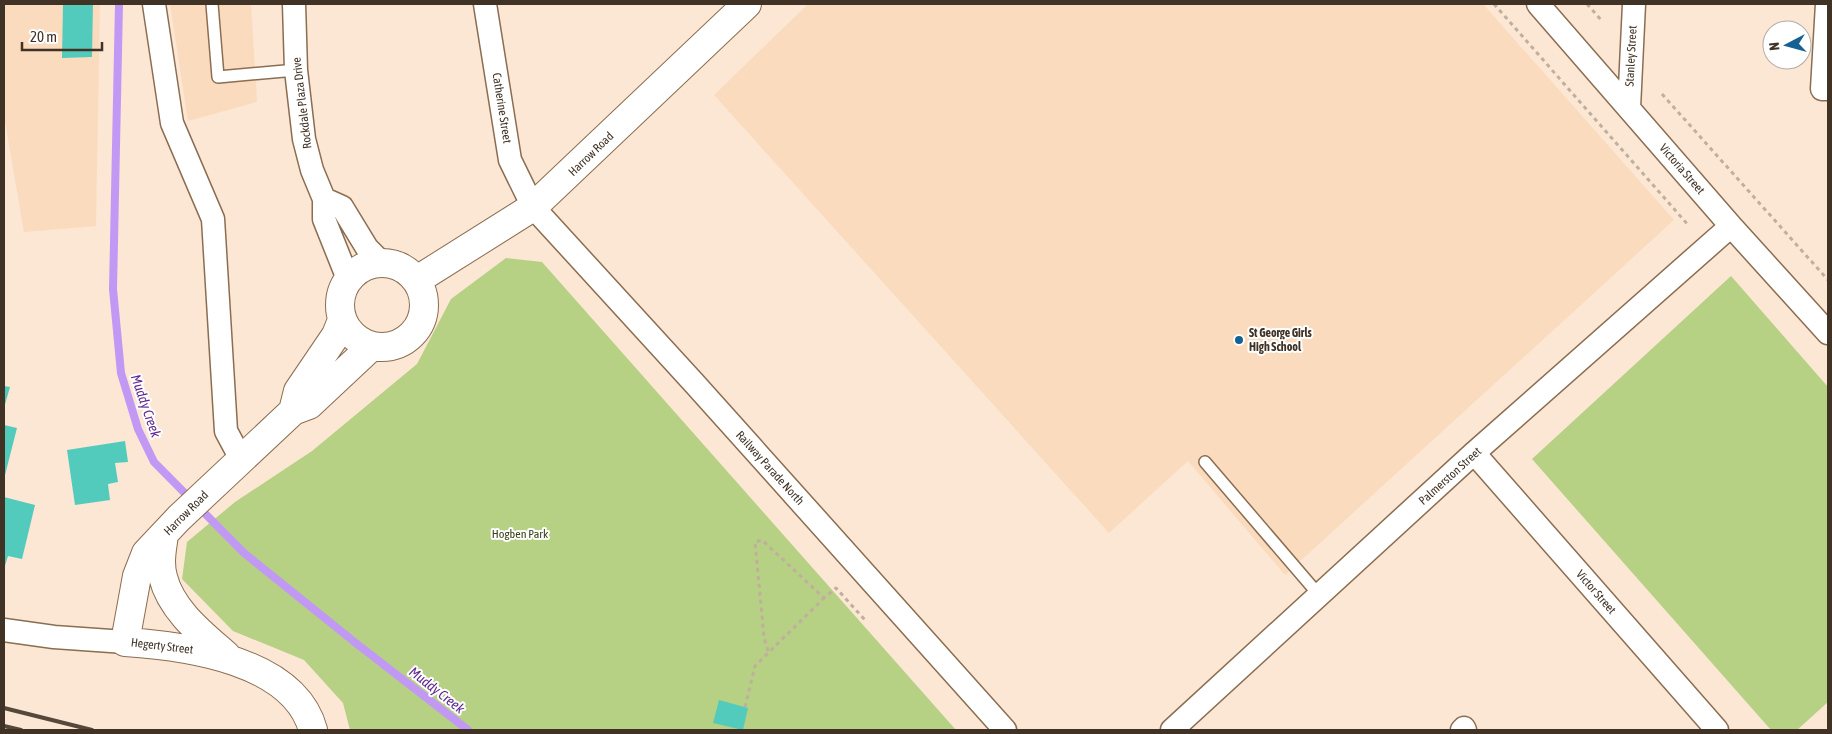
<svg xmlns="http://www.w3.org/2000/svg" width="1832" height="734" viewBox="0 0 1832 734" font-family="'Asap Condensed',sans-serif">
	<rect width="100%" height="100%" fill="#fbe7d4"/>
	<!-- built -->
	<path fill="#fbdbbd" d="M4,4H100L96,226L24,232L4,116Z
		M170,4H251L257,102L188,121Z
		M808,4H1483L1674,220L1285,575L1188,461L1109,533L714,95Z"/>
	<!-- green -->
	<path fill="#b6d084" d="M506,258L542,262L956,730H350L343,703L304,660L233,631L182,579L187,542L235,502L312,451L417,364L451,299Z
		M1731,276L1828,387V702L1797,730H1771L1532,459Z"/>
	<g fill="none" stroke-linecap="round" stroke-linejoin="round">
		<!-- stream -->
		<path stroke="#c298f5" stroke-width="8" d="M119,4L113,289L121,373L138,429L154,462L244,553L357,644L468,730"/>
	</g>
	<!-- building -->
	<path fill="#53cbbc" d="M63,4H93L92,57L62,58Z
		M4,386L10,387L4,408Z
		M4,425L17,428L4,479Z
		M125,441L128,462L115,463L118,482L108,484L110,500L75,505L67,450Z
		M4,497L35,505L22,559L8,556L4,569Z
		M719,700L748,708L743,730L713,723Z"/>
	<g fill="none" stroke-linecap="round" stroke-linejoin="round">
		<defs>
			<path id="lane" d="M212,4L218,77L296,70
				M1205,462L1319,595"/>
			<path id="street" d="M154,4L172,123L213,219L226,431L241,459
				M294,4L296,70L304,139L312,170L324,199V219L348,279
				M485,4L510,160L533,207L694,383L1005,730
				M1538,4L1731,226L1828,333
				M1827,4L1822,89H1828
				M1629,108L1634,4
				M324,199L342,207L367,248L381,262
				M1474,453L1717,730
				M4,630L54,637L125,642
				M1172,730L1474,453L1731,226
				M1462,730L1464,728L1465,730"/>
			<path id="secondary" d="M340 305a42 42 0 1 1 84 0a42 42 0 1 1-84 0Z
				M417,280L533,207L747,4
				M293,411L298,391L336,335L342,320
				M164,535C162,549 159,563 163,577C171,610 202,634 226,655
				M313,730C294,660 186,646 125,642L137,576L146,553L179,518L293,411L309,405L372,346"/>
		</defs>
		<!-- lane casing -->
		<use href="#lane" stroke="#8b6d51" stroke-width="14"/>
		<!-- street casing -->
		<use href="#street" stroke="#8b6d51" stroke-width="25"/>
		<!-- secondary casing -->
		<use href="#secondary" stroke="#8b6d51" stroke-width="30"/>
		<!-- path -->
		<path stroke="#c1af9e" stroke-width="3" stroke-dasharray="4 4" stroke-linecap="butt" d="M1494,4L1689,226
			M1587,4L1603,22
			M1662,94L1828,280
			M768,651L764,637L755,542L762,540L824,598L836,588L865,620
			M745,707L755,666L824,598"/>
		<!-- lane -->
		<use href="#lane" stroke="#fff" stroke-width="11"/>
		<!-- street -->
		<use href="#street" stroke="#fff" stroke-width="22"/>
		<!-- secondary -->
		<use href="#secondary" stroke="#fff" stroke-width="28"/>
		<!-- rail -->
		<path stroke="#55483a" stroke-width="4" d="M4,708L92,730
			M4,726L21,730"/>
	</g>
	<!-- markers -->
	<circle fill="#156194" stroke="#fff" stroke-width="2" cx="1239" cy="340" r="5"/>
	<g text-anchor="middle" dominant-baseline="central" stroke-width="4" stroke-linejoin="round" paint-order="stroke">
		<!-- street labels -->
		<g font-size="12" fill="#403326" stroke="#fff">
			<text transform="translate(1631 56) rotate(-87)">Stanley Street</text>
			<text transform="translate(302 103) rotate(-97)">Rockdale Plaza Drive</text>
			<text transform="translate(502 108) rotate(81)">Catherine Street</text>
			<text transform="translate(591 154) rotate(-44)">Harrow Road</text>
			<text transform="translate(1682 169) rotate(49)">Victoria Street</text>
			<text transform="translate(770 468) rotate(48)">Railway Parade North</text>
			<text transform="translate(1450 476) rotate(-42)">Palmerston Street</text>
			<text transform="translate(186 513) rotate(-45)">Harrow Road</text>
			<text transform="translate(1596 592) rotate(49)">Victor Street</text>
			<text transform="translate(162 646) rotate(7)">Hegerty Street</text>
		</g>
		<!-- poi labels -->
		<g font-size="12" font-weight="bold" fill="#403326" stroke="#fff" text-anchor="start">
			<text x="1249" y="333">St George Girls<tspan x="1249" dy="14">High School</tspan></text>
		</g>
		<!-- park labels -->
		<g font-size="12" fill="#344117" stroke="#fff">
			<text x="520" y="534">Hogben Park</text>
		</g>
		<!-- water labels -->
		<g font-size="14" font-style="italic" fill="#602792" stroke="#fff">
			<text transform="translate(146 406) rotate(71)">Muddy Creek</text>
			<text transform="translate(437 690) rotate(38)">Muddy Creek</text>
		</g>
	</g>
	<!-- border -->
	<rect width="1832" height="734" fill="none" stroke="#403326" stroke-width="10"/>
	<!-- north arrow -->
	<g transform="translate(1787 45) rotate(264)"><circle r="24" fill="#ffffff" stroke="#b3ada8"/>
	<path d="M0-4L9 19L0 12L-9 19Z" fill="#156194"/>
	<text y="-8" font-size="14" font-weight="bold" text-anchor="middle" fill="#403326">N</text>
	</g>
	<!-- scale -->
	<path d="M22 42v8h80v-8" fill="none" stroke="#403326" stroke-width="2.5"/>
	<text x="30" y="42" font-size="15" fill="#403326" stroke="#ffffff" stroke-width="4" paint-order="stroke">20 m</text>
</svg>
